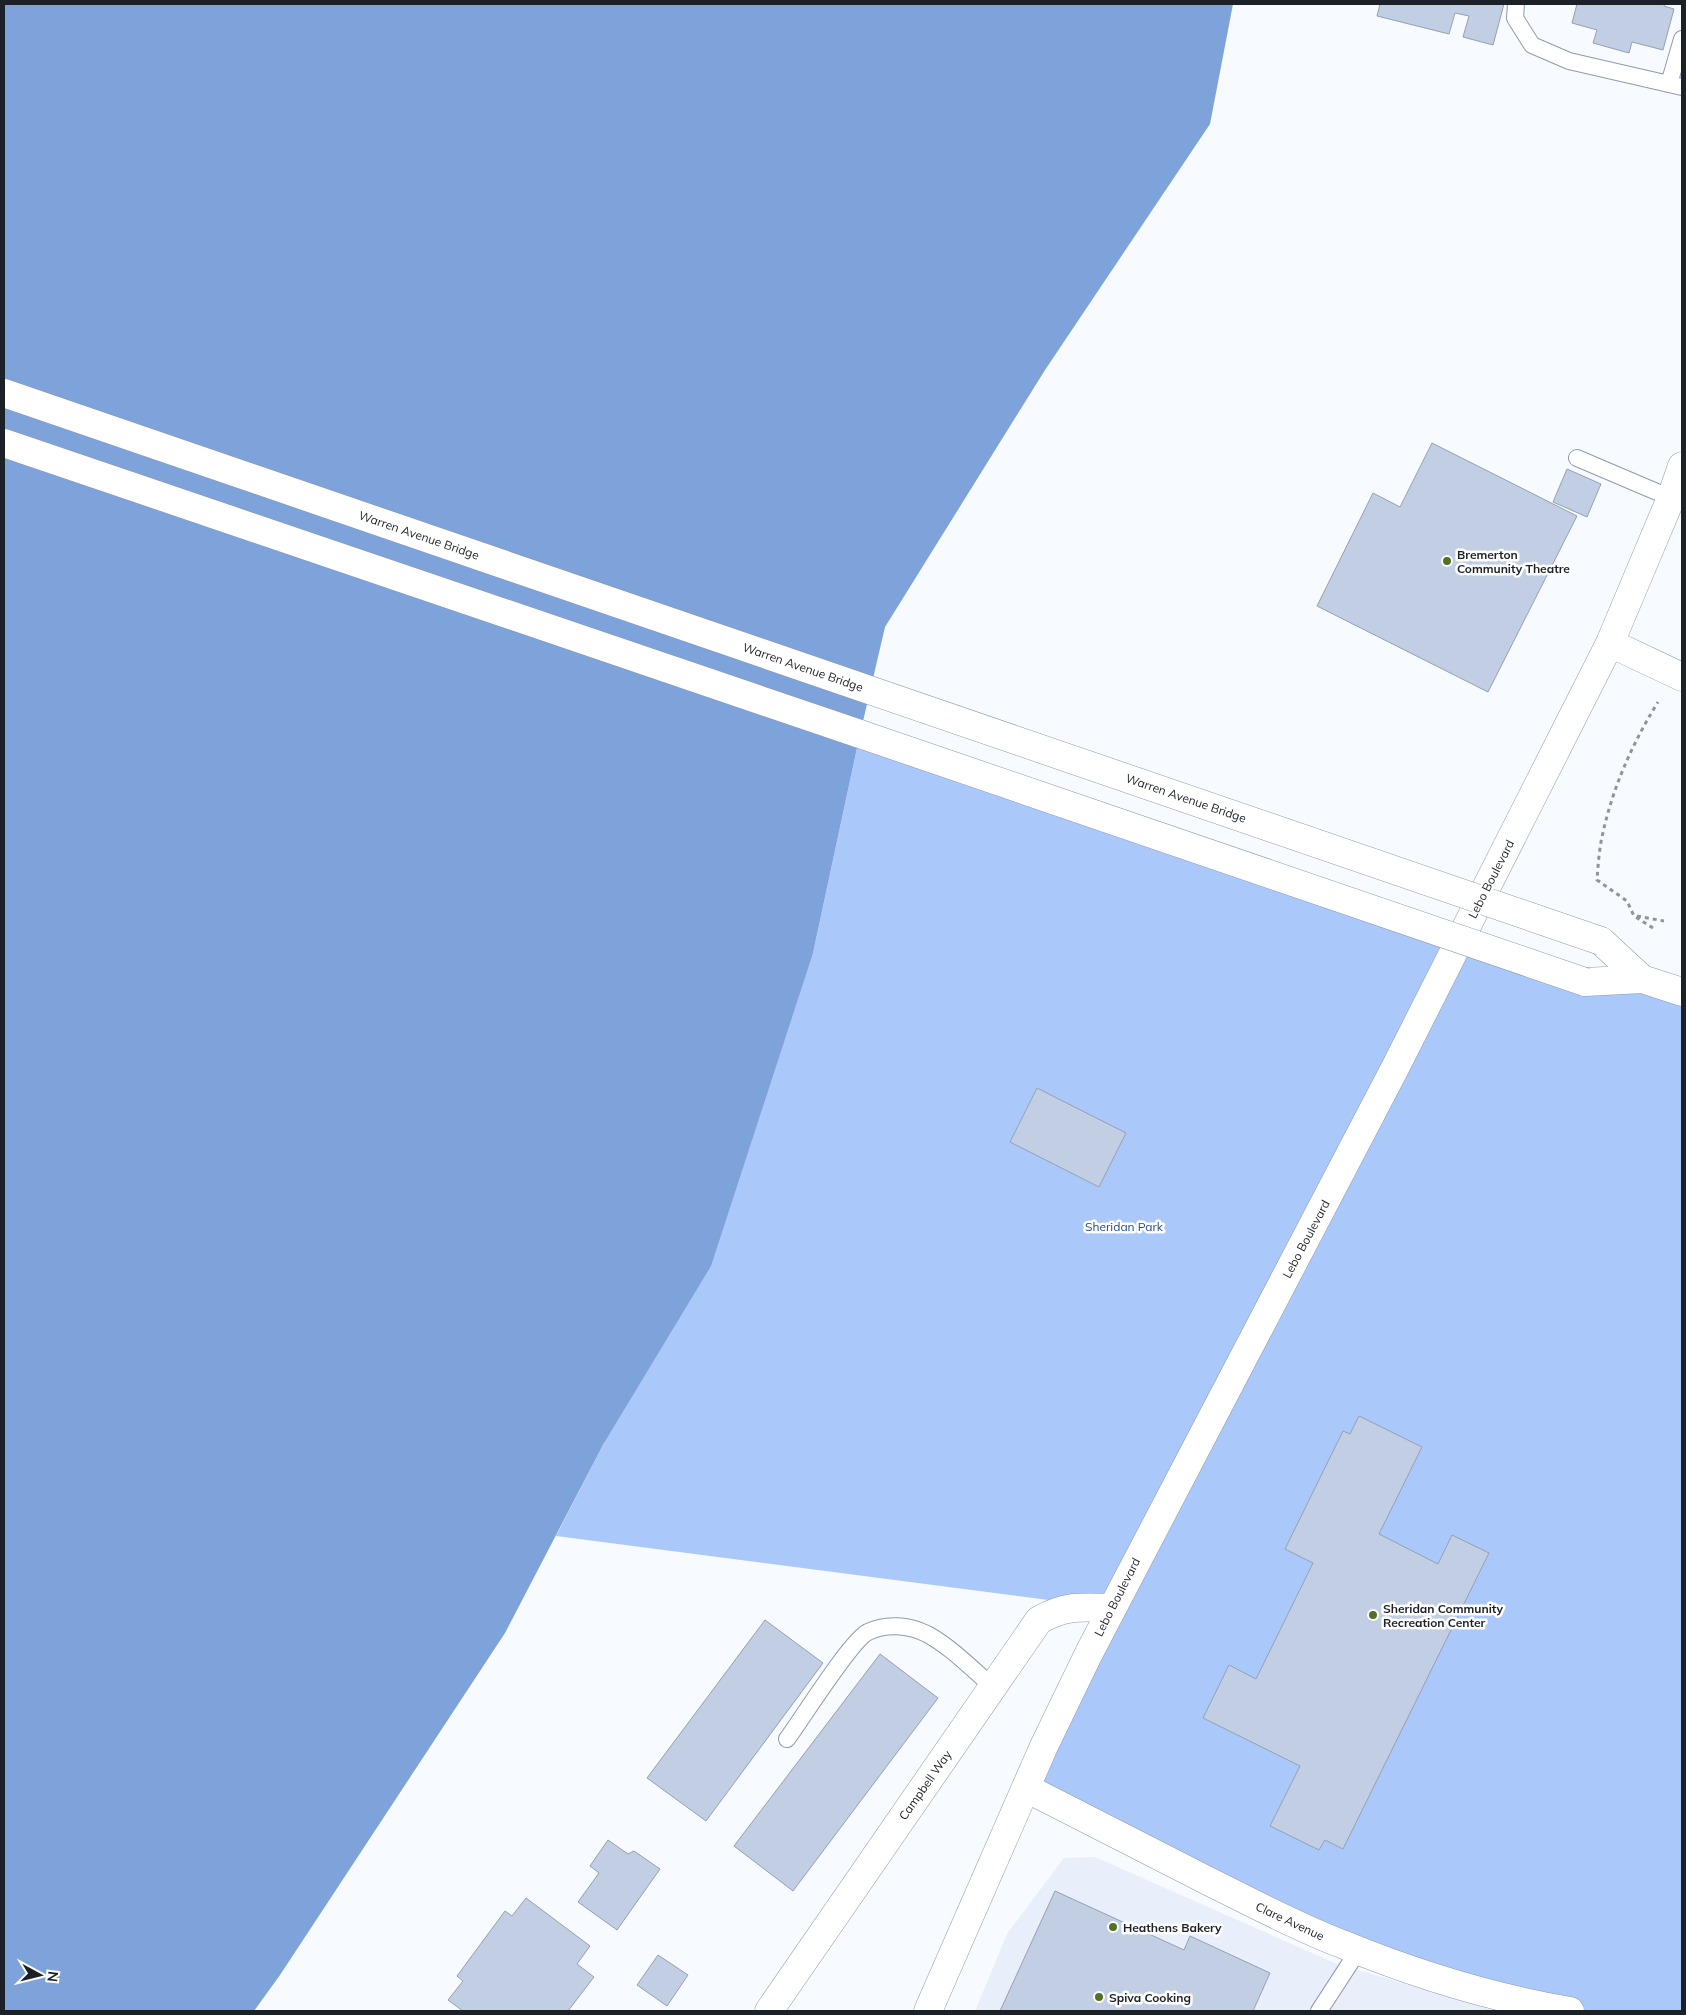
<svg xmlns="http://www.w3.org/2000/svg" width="1686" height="2015" viewBox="0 0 1686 2015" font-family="Mulish,sans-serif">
	<rect width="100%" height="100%" fill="#f7fafe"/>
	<!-- built -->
	<path fill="#e8effa" d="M1095,1857L1337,1964L1500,2011H975L1007,1934L1064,1858Z"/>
	<!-- green -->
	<path fill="#aac9fa" d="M860,734L1585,982L1682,992V2011H1570L1398,1965L1026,1788L1110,1608L556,1536L604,1443L813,953Z"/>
	<!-- water -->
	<path fill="#7ea2da" d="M4,4H1233L1210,124L1045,370L885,627L860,734L813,953L711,1266L604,1443L505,1633L280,1975L254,2011H4Z"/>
	<!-- building -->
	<path fill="#c1cee3" stroke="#94a0b4" d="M1380,4H1504L1493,45L1463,37L1469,16L1455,13L1449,34L1377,16Z
		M1577,4H1665L1664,6L1674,9L1663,50L1632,42L1629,53L1593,43L1597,30L1572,23Z
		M1432,443L1577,516L1488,692L1317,606L1373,493L1400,507Z
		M1567,469L1601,484L1587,517L1553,502Z
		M1037,1088L1126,1133L1099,1187L1010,1142Z
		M1359,1416L1422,1447L1379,1534L1438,1564L1452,1535L1489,1553L1343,1849L1325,1840L1319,1850L1270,1826L1300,1766L1203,1718L1229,1665L1256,1679L1313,1563L1285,1549L1343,1431L1350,1434Z
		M765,1620L823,1663L706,1821L647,1778Z
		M880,1654L938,1698L793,1891L734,1846Z
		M608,1840L628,1854L634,1851L660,1869L617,1930L578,1902L599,1873L590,1866Z
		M1055,1891L1184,1950L1190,1936L1270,1973L1253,2011H1000Z
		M526,1898L590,1946L577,1964L594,1977L568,2011H463L448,2000L463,1981L457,1976L505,1911L512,1916Z
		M658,1955L688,1975L667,2006L637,1985Z"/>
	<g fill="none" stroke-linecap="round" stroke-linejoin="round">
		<defs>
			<path id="lane" d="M1516,4L1515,18L1532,45L1569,61L1682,87
				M1669,84L1682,39
				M1577,458L1671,498
				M787,1739C802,1719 851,1640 868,1632C886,1623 909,1625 927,1634C951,1647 972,1669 993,1687
				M1319,2011L1358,1951"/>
			<path id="street" d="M769,2011L1039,1620C1067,1605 1080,1607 1111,1608"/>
			<path id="secondary" d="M1610,643L1682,677
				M1026,1788C1088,1820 1150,1851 1212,1883C1255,1904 1297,1927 1342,1944C1415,1974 1493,1998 1570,2011
				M928,2011L1044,1746L1089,1653L1395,1068L1610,643L1671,498L1682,466"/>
			<path id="primary" d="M4,443L860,734
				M1601,941L1642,979
				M1585,982L1642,979L1682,992"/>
		</defs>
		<!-- lane casing -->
		<use href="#lane" stroke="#8e9bae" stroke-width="18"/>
		<!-- street casing -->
		<use href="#street" stroke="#8e9bae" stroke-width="29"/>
		<!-- secondary casing -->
		<use href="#secondary" stroke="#8e9bae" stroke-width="29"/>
		<!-- primary casing -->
		<use href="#primary" stroke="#8e9bae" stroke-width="29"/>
		<!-- path -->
		<path stroke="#91959b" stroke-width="3" stroke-dasharray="4 4" stroke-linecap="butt" d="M1637,916L1664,921
			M1653,928L1634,916L1627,901L1597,880C1598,866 1599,851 1602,837C1612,789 1632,744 1658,702"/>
		<!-- lane -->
		<use href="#lane" stroke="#fff" stroke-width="16"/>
		<!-- street -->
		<use href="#street" stroke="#fff" stroke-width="28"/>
		<!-- secondary -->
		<use href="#secondary" stroke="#fff" stroke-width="28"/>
		<!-- primary -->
		<use href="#primary" stroke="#fff" stroke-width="28"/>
		<defs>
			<path id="primary-bridge" d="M4,393L1601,941
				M860,734L1585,982"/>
		</defs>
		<!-- primary-bridge casing -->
		<use href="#primary-bridge" stroke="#8e9bae" stroke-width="29" stroke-linecap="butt"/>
		<!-- primary-bridge -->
		<use href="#primary-bridge" stroke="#fff" stroke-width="28"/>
	</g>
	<!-- markers -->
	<g fill="#537025" stroke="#fff" stroke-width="2">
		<circle cx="1447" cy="561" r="5"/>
		<circle cx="1373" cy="1615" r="5"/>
		<circle cx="1113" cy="1927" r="5"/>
		<circle cx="1099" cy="1997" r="5"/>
	</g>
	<g text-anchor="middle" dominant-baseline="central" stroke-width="5" stroke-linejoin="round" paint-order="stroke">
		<!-- street labels -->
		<g font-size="12" fill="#1c2128" stroke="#fff">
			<text transform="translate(419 535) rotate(19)">Warren Avenue Bridge</text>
			<text transform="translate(803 667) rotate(19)">Warren Avenue Bridge</text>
			<text transform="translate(1186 798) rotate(19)">Warren Avenue Bridge</text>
			<text transform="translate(1491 879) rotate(-63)">Lebo Boulevard</text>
			<text transform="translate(1306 1239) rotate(-62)">Lebo Boulevard</text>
			<text transform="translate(1117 1597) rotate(-63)">Lebo Boulevard</text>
			<text transform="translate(925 1785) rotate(-55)">Campbell Way</text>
			<text transform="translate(1290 1921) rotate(25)">Clare Avenue</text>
		</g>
		<!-- poi labels -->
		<g font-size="12" font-weight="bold" fill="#1c2128" stroke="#fff" text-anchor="start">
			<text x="1457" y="554">Bremerton<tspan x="1457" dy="14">Community Theatre</tspan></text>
			<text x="1383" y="1608">Sheridan Community<tspan x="1383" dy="14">Recreation Center</tspan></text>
			<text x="1123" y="1927">Heathens Bakery</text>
			<text x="1109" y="1997">Spiva Cooking</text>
		</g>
		<!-- park labels -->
		<g font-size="12" fill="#1e498c" stroke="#fff">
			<text x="1124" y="1226">Sheridan Park</text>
		</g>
	</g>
	<!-- border -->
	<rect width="1686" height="2015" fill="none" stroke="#1c2128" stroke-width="10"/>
	<!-- north arrow -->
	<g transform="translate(40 1975) rotate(97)" stroke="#ffffff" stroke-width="4" paint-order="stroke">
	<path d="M0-4L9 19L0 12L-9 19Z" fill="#1c2128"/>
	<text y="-8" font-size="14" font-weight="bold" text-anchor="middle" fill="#1c2128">N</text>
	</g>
</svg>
